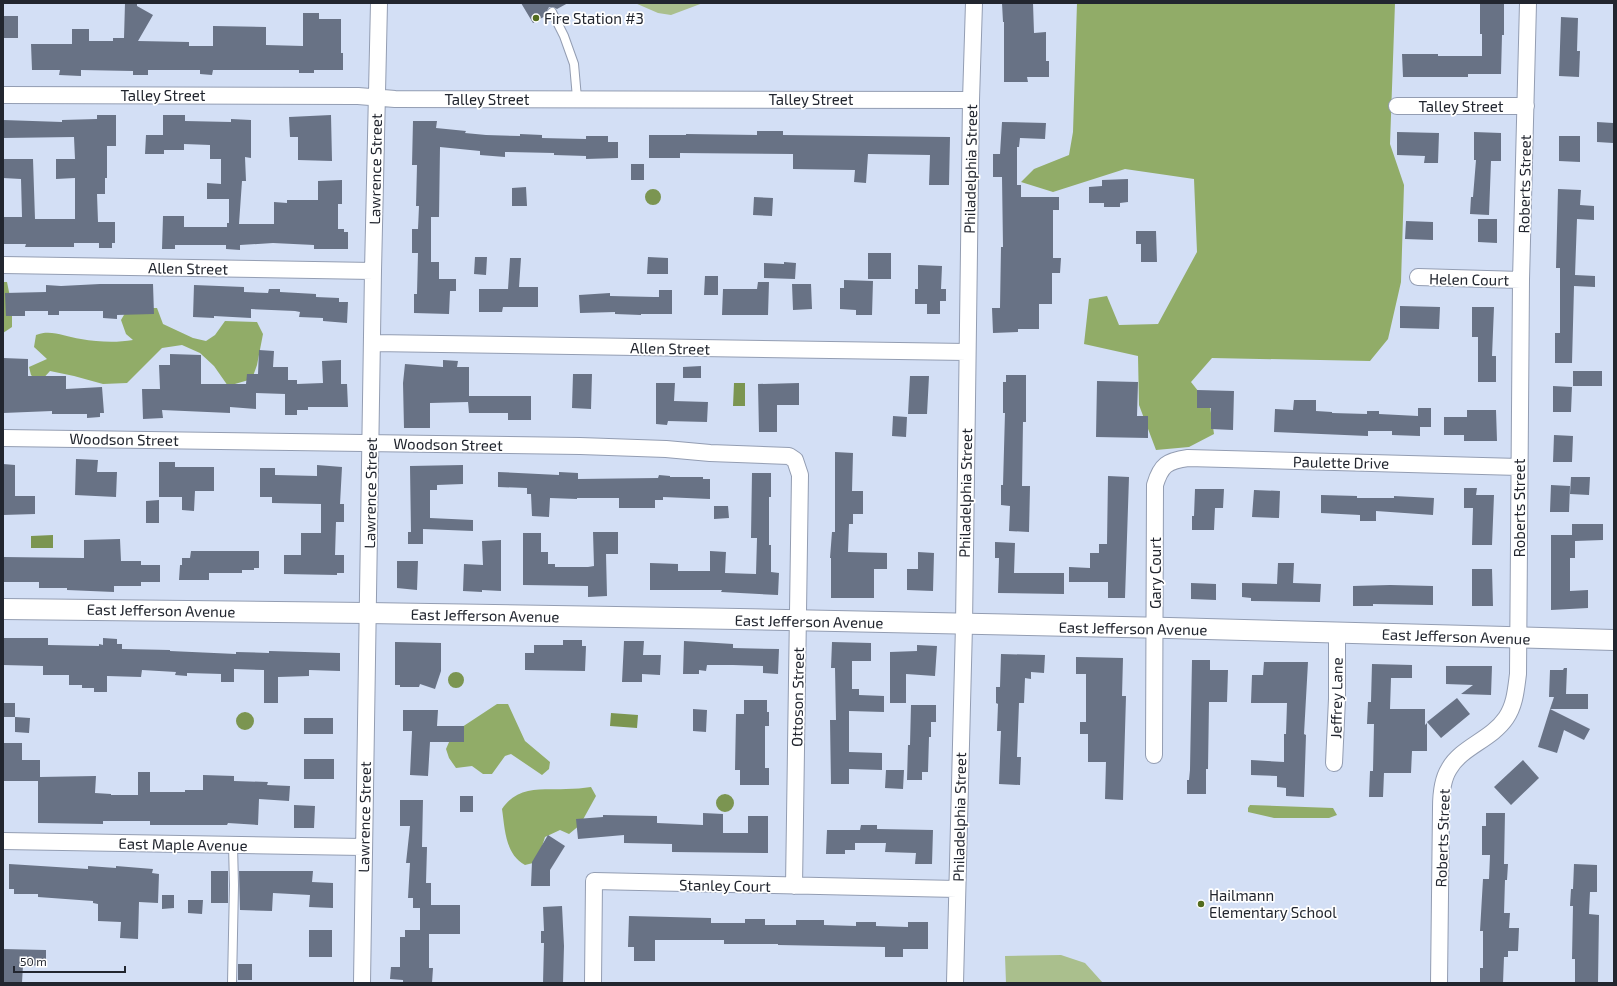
<svg xmlns="http://www.w3.org/2000/svg" width="1617" height="986" viewBox="0 0 1617 986" font-family="'Exo 2',sans-serif">
	<rect width="100%" height="100%" fill="#d3dff5"/>
	<!-- green -->
	<path fill="#aabf8d" d="M635,3H703L671,15L658,13Z
		M1061,955L1085,963L1103,983H1006L1005,956Z"/>
	<!-- forest -->
	<path fill="#91ac68" d="M1077,3H1395L1390,144L1404,185L1401,282L1388,339L1370,361L1212,358L1191,382L1210,406L1214,434L1189,447L1156,450L1139,405L1138,356L1084,344L1089,299L1107,296L1119,325L1158,324L1197,252L1194,179L1125,169L1053,192L1021,182L1034,169L1069,155L1073,132Z
		M3,282H7L12,307V327L3,333Z
		M128,308H157L163,324L193,338L206,341L215,335L225,321L257,322L263,334L257,365L252,379L228,386L214,366L200,353L182,345L162,348L127,383L103,384L74,376L50,371L39,383L31,375L29,367L47,359L34,347L36,335C52,329 64,337 81,339C98,342 116,343 133,340L126,334L121,320Z
		M497,704H508L525,741L550,762L549,769L542,775L511,754L505,756L492,774H483L472,766L456,768L449,758L446,749L453,733Z
		M591,787L596,796L580,825L569,834L560,830L545,837L537,862L525,865C505,854 505,829 502,809C518,785 541,790 566,789C575,789 583,788 591,787Z
		M1250,805L1333,808L1337,815L1329,818H1274L1248,812V808Z"/>
	<!-- water -->
	<path fill="#7b9551" d="M645 197a8 8 0 1 1 16 0a8 8 0 1 1-16 0Z
		M734,383H745V406H733Z
		M53,535V548H31V536Z
		M448 680a8 8 0 1 1 16 0a8 8 0 1 1-16 0Z
		M236 721a9 9 0 1 1 18 0a9 9 0 1 1-18 0Z
		M611,713L638,715L637,728L610,726Z
		M716 803a9 9 0 1 1 18 0a9 9 0 1 1-18 0Z"/>
	<!-- building -->
	<path fill="#687285" d="M125,3H137V6L153,15L138,41L189,42V46H213V26L266,27V45L303,46V13H319V19H341V53H343V70H314V73H299V70H213L212,75L200,74V70H148V75H133V71L81,70V76L59,75L60,70H32L31,44H72V29H89V41H113V38H124Z
		M521,3H568L557,9L553,7H549L547,11V15L533,23Z
		M1002,3H1033L1034,33L1046,32V61H1049V77H1027L1028,82H1004V22H1003Z
		M1480,3H1504V35H1502L1501,74H1468V77H1403L1402,54H1438V56H1482V34H1480Z
		M3,16H18V38H3Z
		M1561,17L1578,18L1577,51H1580L1579,77L1559,76Z
		M97,115H116V146H107V178H105V194H97L98,222H115V243H112V248H99V243H74V247H25L26,244H3V217H22L21,179L3,178V159H33L35,219H75V178L56,179V159H75L74,137L3,138V120L62,122V120L97,119Z
		M163,115H185V121L231,122V119L251,120V158L245,157L246,181H242L239,224H274V202L287,203V200H318V181L342,180V204H338V229H344V232H348V249H314V245L273,243L240,245V250L226,249V245H175V249H162L163,216H184V227H227V223H229V199H207V183L221,184V159H210V145L184,144V150H164V154H145L146,135H163Z
		M331,115L332,161L298,160V137H290L289,117Z
		M413,121H437L436,128L466,131L465,133L486,135L520,136V134L542,135V138L586,139V136H608V142H618V158L586,159V156L554,155V153L505,152V157L480,155V151L440,147L439,217H431V262H439V279H456V291H450L449,314L414,313V294H417L418,253H412V229H418L419,206H416L417,165H412Z
		M1002,122L1046,123L1045,139L1020,138L1019,147H1017V185H1021V197H1059V210H1053V258H1061L1060,273H1052V304H1039V329H1018V332L993,333L992,308H1000L1001,247H1003L1002,177H993V154H1000Z
		M1597,122L1613,123V143L1597,142Z
		M757,131H783V135L950,137L949,185H929L930,155L868,154L866,183L854,182L855,170L793,169V154L680,153V158H649V135H686V134L757,135Z
		M1397,132L1439,133L1438,163H1424L1425,156L1397,155Z
		M1474,132L1501,133V161H1491L1489,215L1470,214L1471,197H1473L1476,160H1474Z
		M1559,136H1580V162L1559,161Z
		M631,164H644V180H631Z
		M1128,179V202L1120,203V207H1104V203H1089V187L1102,186V180Z
		M526,187L527,206H512V188Z
		M1558,189L1581,190L1580,205L1594,206V220L1577,219L1575,275L1595,276V287L1574,286L1572,363H1555V333H1560V268H1556Z
		M754,197L773,198L772,216L753,215Z
		M1478,219H1497V243L1478,242Z
		M1406,221L1433,222V240L1405,239Z
		M1136,231H1156L1157,262H1141V244H1136Z
		M868,253H891V279H868Z
		M475,257H487L486,275L474,274Z
		M648,257L668,258V274H647Z
		M510,258H521L519,287H538V307H503L502,312H479V289H508Z
		M784,262L796,263L795,279L764,278V263L784,264Z
		M918,265L942,266L941,289H946V301H940V314H927V304H915V289H918Z
		M705,276H718V295H704Z
		M844,280L873,281L872,315H856V310L840,309V288H844Z
		M758,282H769L768,315H722L723,289H757Z
		M100,284H153L154,314L117,315V319L103,318V311H59V315H48V311H25V316H6L5,293L46,292V285L61,286Z
		M792,284H811L812,309L793,310Z
		M194,285L244,287V292L268,293L269,289H280V292L316,294V297L339,298V302H348L347,323L323,321V318L299,317L300,312L295,311L251,309V318L214,316V318L193,317Z
		M659,290H672V314H641V315L615,314V312L580,313L579,295L610,293V296L654,297H659Z
		M1400,306L1440,307L1439,329L1400,328Z
		M1472,307H1494L1492,356H1496V382H1478V337H1472Z
		M259,350L274,351L273,367H288V380H297V384L323,383L322,361L341,360V384H347L348,407H308V410H297V415H285V394L256,393V409L230,407V413L162,410L163,418L143,419L142,389H160L159,365H170V354L201,355V384H246L247,374H258Z
		M3,358L28,359V376H66V389L102,387L104,413H100V417L87,418V414H52V411L3,413Z
		M443,360L458,361L457,367H469V396H531V420H508V413H469L468,402L430,403V428H404L403,383L405,364L443,367Z
		M701,366V378H683V367Z
		M1573,371H1602V386H1573Z
		M573,374H592L591,409L572,408Z
		M1006,375H1026V422H1023L1022,486H1030L1029,532L1009,531L1010,506L1001,505V485H1003L1005,413H1003V382H1006Z
		M910,376H929L927,414H908Z
		M1097,381L1138,382L1137,416H1148V438L1096,437Z
		M656,383H675L674,401L708,402L707,422L668,421L667,425L656,424Z
		M799,383V405H777V432H759L758,384Z
		M1553,386L1572,387L1571,412H1553Z
		M1197,390L1234,391L1233,430L1211,429V408H1197Z
		M1294,400H1316V411L1332,412V413L1367,414V411H1379V414L1418,416V408H1431V427H1420V436L1392,435V431H1368V436L1274,432L1275,409L1293,410Z
		M1467,410H1496L1497,441H1464V435H1444V417H1467Z
		M893,416L907,417L906,437L892,436Z
		M1554,435L1573,436L1572,462H1553Z
		M835,452L853,453L852,491H863V514H853V524H849L848,552L887,553V569H874V598H831V558H830L832,532H835Z
		M76,459L98,460L97,472H117L116,497L75,495Z
		M159,462H175V467H214V491H195L194,511L182,510V497H159Z
		M3,464L15,465V496H35V514L3,515Z
		M317,465L342,467L340,504H344V522H336L335,555H344V573H337V575L284,574V555H301V533H321V504L272,503V497H260V468H275V475L317,476Z
		M463,465V484L437,485V490H430V518L473,520V531L423,529V544H408V532H411L410,466Z
		M498,472L559,475V472L578,473V479L658,478L659,475L670,476V477H703V479H710V499L663,497V500H655V508H619V498H577V499L550,498L549,517L532,516L531,494H527V488L498,487Z
		M752,473H771V497H769V545H771V572L779,573L778,595L721,592L722,590H650V563L678,564V571H710V551L726,552L725,573L756,574L757,538H751Z
		M1108,476L1129,477L1125,598H1108V582H1069V567L1090,568V553H1099V544H1107Z
		M1571,477H1590L1589,495L1570,494Z
		M1551,485L1570,486L1569,512H1550Z
		M1464,488H1477L1476,495H1494L1492,545H1472L1473,508H1464Z
		M1195,489H1224L1223,508H1215L1214,530H1192V516H1194Z
		M1254,490L1280,491L1279,518L1252,517Z
		M1321,495L1357,496V498H1394V496L1434,498L1433,515L1376,511V521H1360V515L1321,513Z
		M159,500V523H146V501Z
		M714,506H728L729,518L714,519Z
		M1572,524H1603V540L1575,541V558H1570V591L1588,590V608L1551,610V535H1572Z
		M593,532H618V554H606L607,596L588,597V586L523,585V533H541V552H548V564H555V567H588L594,566Z
		M120,539L121,561H141V565H160V582H141V586H114V592L67,590V588H39V582H3V557L84,558V540Z
		M501,540V591L482,590V592L463,591L464,564L483,565L482,541Z
		M995,542L1015,543L1014,573H1064V594L998,593L999,558H995Z
		M191,551H259V568H254V570H242V573H209V580H179L180,565H182V558H190Z
		M918,552L934,553L933,591L907,590V569H918Z
		M397,561H418L417,590L397,588Z
		M1278,563H1294L1293,583L1321,584L1320,602L1251,601V598L1242,597V583L1277,584Z
		M1472,569H1492L1493,606H1472Z
		M1191,583L1216,584V600L1191,599Z
		M1390,585L1433,586V605L1373,604V606H1353V586Z
		M3,638H48V645L99,646V644L103,645V638L117,639V644H122V649L170,650V651L236,654V652L269,653V651L340,653V671L309,670V676L278,677V703H264V670L234,669V682H221V674L187,673V676L175,675L176,672L142,670L141,677L107,676V692H94V688H82V685H69V675H43V666L3,665Z
		M563,640H582V646H586L585,671L525,670V653H534V645H563Z
		M624,641H644L643,655H661L660,675L642,674V682H622Z
		M684,641L733,644V648L779,649L778,674L763,673V666L733,665H707L706,671L699,670V674H683Z
		M395,642L441,643V671L435,689L420,684L419,687H400V685H395Z
		M832,642L871,643V661H852V689H859V695L884,696V712L849,711V752L882,753V770L849,769V784H831L830,720H836L835,668H831Z
		M917,645L937,646L935,676L906,674V703H890V652L917,651Z
		M1001,654L1045,655L1044,673L1031,672V679L1025,678L1024,703H1019L1017,757H1021L1020,785L999,784L1001,731H997L998,704L996,703V687H1000Z
		M1076,657L1123,658L1122,696H1126L1123,800L1105,799L1106,762H1088V734H1080V722H1086V674H1076Z
		M1192,660H1210V670H1228L1227,702H1209L1208,769H1206V794H1187V780H1189L1190,770Z
		M1264,662H1308L1304,734L1306,735L1304,797L1286,796V788L1277,787V776L1251,775V760L1284,762V734H1286L1287,703H1251L1252,675H1263Z
		M1372,664L1412,665V678H1391L1390,709H1425V725L1427,723V751H1412L1411,773H1384L1383,797H1369L1370,771H1373L1374,724H1367L1368,702H1371Z
		M1446,666H1492L1491,695L1461,694L1473,685L1446,684Z
		M1564,668H1567L1566,694H1588V709H1550L1554,697H1549L1550,670H1563Z
		M1457,698L1470,714L1441,738L1427,722Z
		M744,700H767V712H769V726H765V768H769V785H740V770H735L736,714H744Z
		M3,703H15V717H3Z
		M911,705H936V722H931V737H929L928,772H922V780H907L908,745H910Z
		M693,709L707,710L706,732L693,731Z
		M1550,709L1590,729L1584,740L1564,730L1557,753L1538,747Z
		M403,710H438L437,726H464V742H430L428,776L410,775L412,731H403Z
		M15,717L30,718L29,733L15,732Z
		M304,718H333V734H304Z
		M3,743H22V760H40V777L96,776L95,793L111,794V795H138V772H150V792H185V790H203V775L234,776V781L268,782L267,785L290,786L289,801L259,799L258,825L228,823L227,825H150V821H103V824L38,823V781H3Z
		M304,759H334V779H304Z
		M1523,760L1539,778L1511,805L1494,787Z
		M886,770H904L903,789L885,788Z
		M460,796H473V812H460Z
		M400,800H423L422,847H427L426,883H431V905H460V934H429V968H433L432,983H403V980L390,979L391,967H400V937H405V930H420V908H413V898H408L410,863H406L410,826H400Z
		M294,805L315,806L314,828H294Z
		M703,813L723,814V833H748V816H768V853L672,852V844L624,843V835L578,839L576,819L603,817V815L657,816V823L703,825Z
		M1486,813H1505L1504,864H1508L1507,880H1505L1504,913H1510L1509,928H1519L1518,951H1508V957H1504L1503,983H1480V968H1483V931H1480L1483,879H1489L1490,855H1482V826H1486Z
		M861,825H877V829L933,830L932,864H915L916,853L885,852L886,843H855V850H845V854H826L827,830H860Z
		M548,835L565,846L550,870V886H531L532,862Z
		M9,864L88,869V866L116,868V866L153,869L152,873L159,874L158,903L139,902L138,939L120,938L121,922L98,921V904L93,903V901L38,897V894H14V889H9Z
		M1574,864L1597,865V892H1590L1589,914L1599,915L1598,983H1575V959H1572L1573,906H1570L1571,889H1573Z
		M211,871H228V903H211Z
		M239,871H313L312,882L333,883V908L309,907L310,895L273,893L272,911L240,910Z
		M162,895H174V908L162,909Z
		M188,900H203L202,914L188,913Z
		M562,906L564,946L563,983H543L544,943H541V931H544L543,907Z
		M629,916L711,918V923H745V919H765V925H796V920H824V925L856,926V922H876V926L908,927V922H928V949H903V957H885V947L778,945V944H724V940H655V961H634V947H628Z
		M309,930H332V957H309Z
		M3,949L46,950V966L23,965L22,983H3Z
		M238,964H252V980H238Z"/>
	<g fill="none" stroke-linecap="round" stroke-linejoin="round">
		<defs>
			<path id="service" d="M552,12L564,36L574,64L577,98
				M232,983L234,885L233,845"/>
			<path id="minor" d="M3,95L358,96L395,99L971,100
				M1397,106H1526
				M3,265L373,271
				M1418,277L1521,280
				M373,343L967,352
				M3,438L580,446L666,449L710,453L789,456L795,460L800,475L794,886
				M1154,755L1155,485C1161,465 1167,461 1188,458L1519,467
				M1334,763L1337,699V633
				M3,841L363,847
				M362,983L373,271L379,3
				M593,983L594,881L957,889
				M955,983L964,625L971,100L974,3
				M1439,983L1441,808C1441,795 1442,780 1449,769C1461,747 1491,740 1506,718C1515,705 1516,689 1518,674L1521,280L1528,3"/>
			<path id="tertiary" d="M3,609L367,613L739,619L1169,628L1614,640"/>
		</defs>
		<!-- service casing -->
		<use href="#service" stroke="#939db2" stroke-width="10"/>
		<!-- minor casing -->
		<use href="#minor" stroke="#939db2" stroke-width="18"/>
		<!-- tertiary casing -->
		<use href="#tertiary" stroke="#939db2" stroke-width="22"/>
		<!-- service -->
		<use href="#service" stroke="#fff" stroke-width="8"/>
		<!-- minor -->
		<use href="#minor" stroke="#fff" stroke-width="16"/>
		<!-- tertiary -->
		<use href="#tertiary" stroke="#fff" stroke-width="20"/>
	</g>
	<!-- markers -->
	<g fill="#526c1f" stroke="#fff" stroke-width="1.5">
		<circle cx="536" cy="18" r="4"/>
		<circle cx="1201" cy="904" r="4"/>
	</g>
	<g text-anchor="middle" dominant-baseline="central" stroke-width="3.5" stroke-linejoin="round" paint-order="stroke">
		<!-- poi labels -->
		<g font-size="15" fill="#22262f" stroke="#fff" text-anchor="start">
			<text x="544" y="18">Fire Station #3</text>
			<text x="1209" y="895">Hailmann<tspan x="1209" dy="17">Elementary School</tspan></text>
		</g>
		<!-- street labels -->
		<g font-size="15" fill="#22262f" stroke="#fff">
			<text x="163" y="95">Talley Street</text>
			<text x="487" y="99">Talley Street</text>
			<text x="811" y="99">Talley Street</text>
			<text x="1461" y="106">Talley Street</text>
			<text transform="translate(375 169) rotate(-89)">Lawrence Street</text>
			<text transform="translate(970 169) rotate(-89)">Philadelphia Street</text>
			<text transform="translate(1524 184) rotate(-89)">Roberts Street</text>
			<text transform="translate(188 268) rotate(1)">Allen Street</text>
			<text transform="translate(1469 279) rotate(1)">Helen Court</text>
			<text transform="translate(670 348) rotate(1)">Allen Street</text>
			<text transform="translate(124 439) rotate(1)">Woodson Street</text>
			<text transform="translate(448 444) rotate(1)">Woodson Street</text>
			<text transform="translate(1341 462) rotate(1)">Paulette Drive</text>
			<text transform="translate(370 493) rotate(-89)">Lawrence Street</text>
			<text transform="translate(965 493) rotate(-89)">Philadelphia Street</text>
			<text transform="translate(1519 508) rotate(-90)">Roberts Street</text>
			<text transform="translate(1155 573) rotate(-90)">Gary Court</text>
			<text transform="translate(161 610) rotate(1)">East Jefferson Avenue</text>
			<text transform="translate(485 615) rotate(1)">East Jefferson Avenue</text>
			<text transform="translate(809 621) rotate(1)">East Jefferson Avenue</text>
			<text transform="translate(1133 628) rotate(1)">East Jefferson Avenue</text>
			<text transform="translate(1456 636) rotate(2)">East Jefferson Avenue</text>
			<text transform="translate(797 697) rotate(-89)">Ottoson Street</text>
			<text transform="translate(1336 698) rotate(-89)">Jeffrey Lane</text>
			<text transform="translate(364 817) rotate(-89)">Lawrence Street</text>
			<text transform="translate(959 817) rotate(-89)">Philadelphia Street</text>
			<text transform="translate(1442 838) rotate(-88)">Roberts Street</text>
			<text transform="translate(183 844) rotate(1)">East Maple Avenue</text>
			<text transform="translate(725 885) rotate(1)">Stanley Court</text>
		</g>
	</g>
	<!-- border -->
	<rect width="1617" height="986" fill="none" stroke="#22262f" stroke-width="8"/>
	<!-- scale -->
	<path d="M14 966v6h111v-6" fill="none" stroke="#22262f" stroke-width="2"/>
	<text x="20" y="966" font-size="12" fill="#22262f" stroke="#ffffff" stroke-width="3" paint-order="stroke">50 m</text>
</svg>
